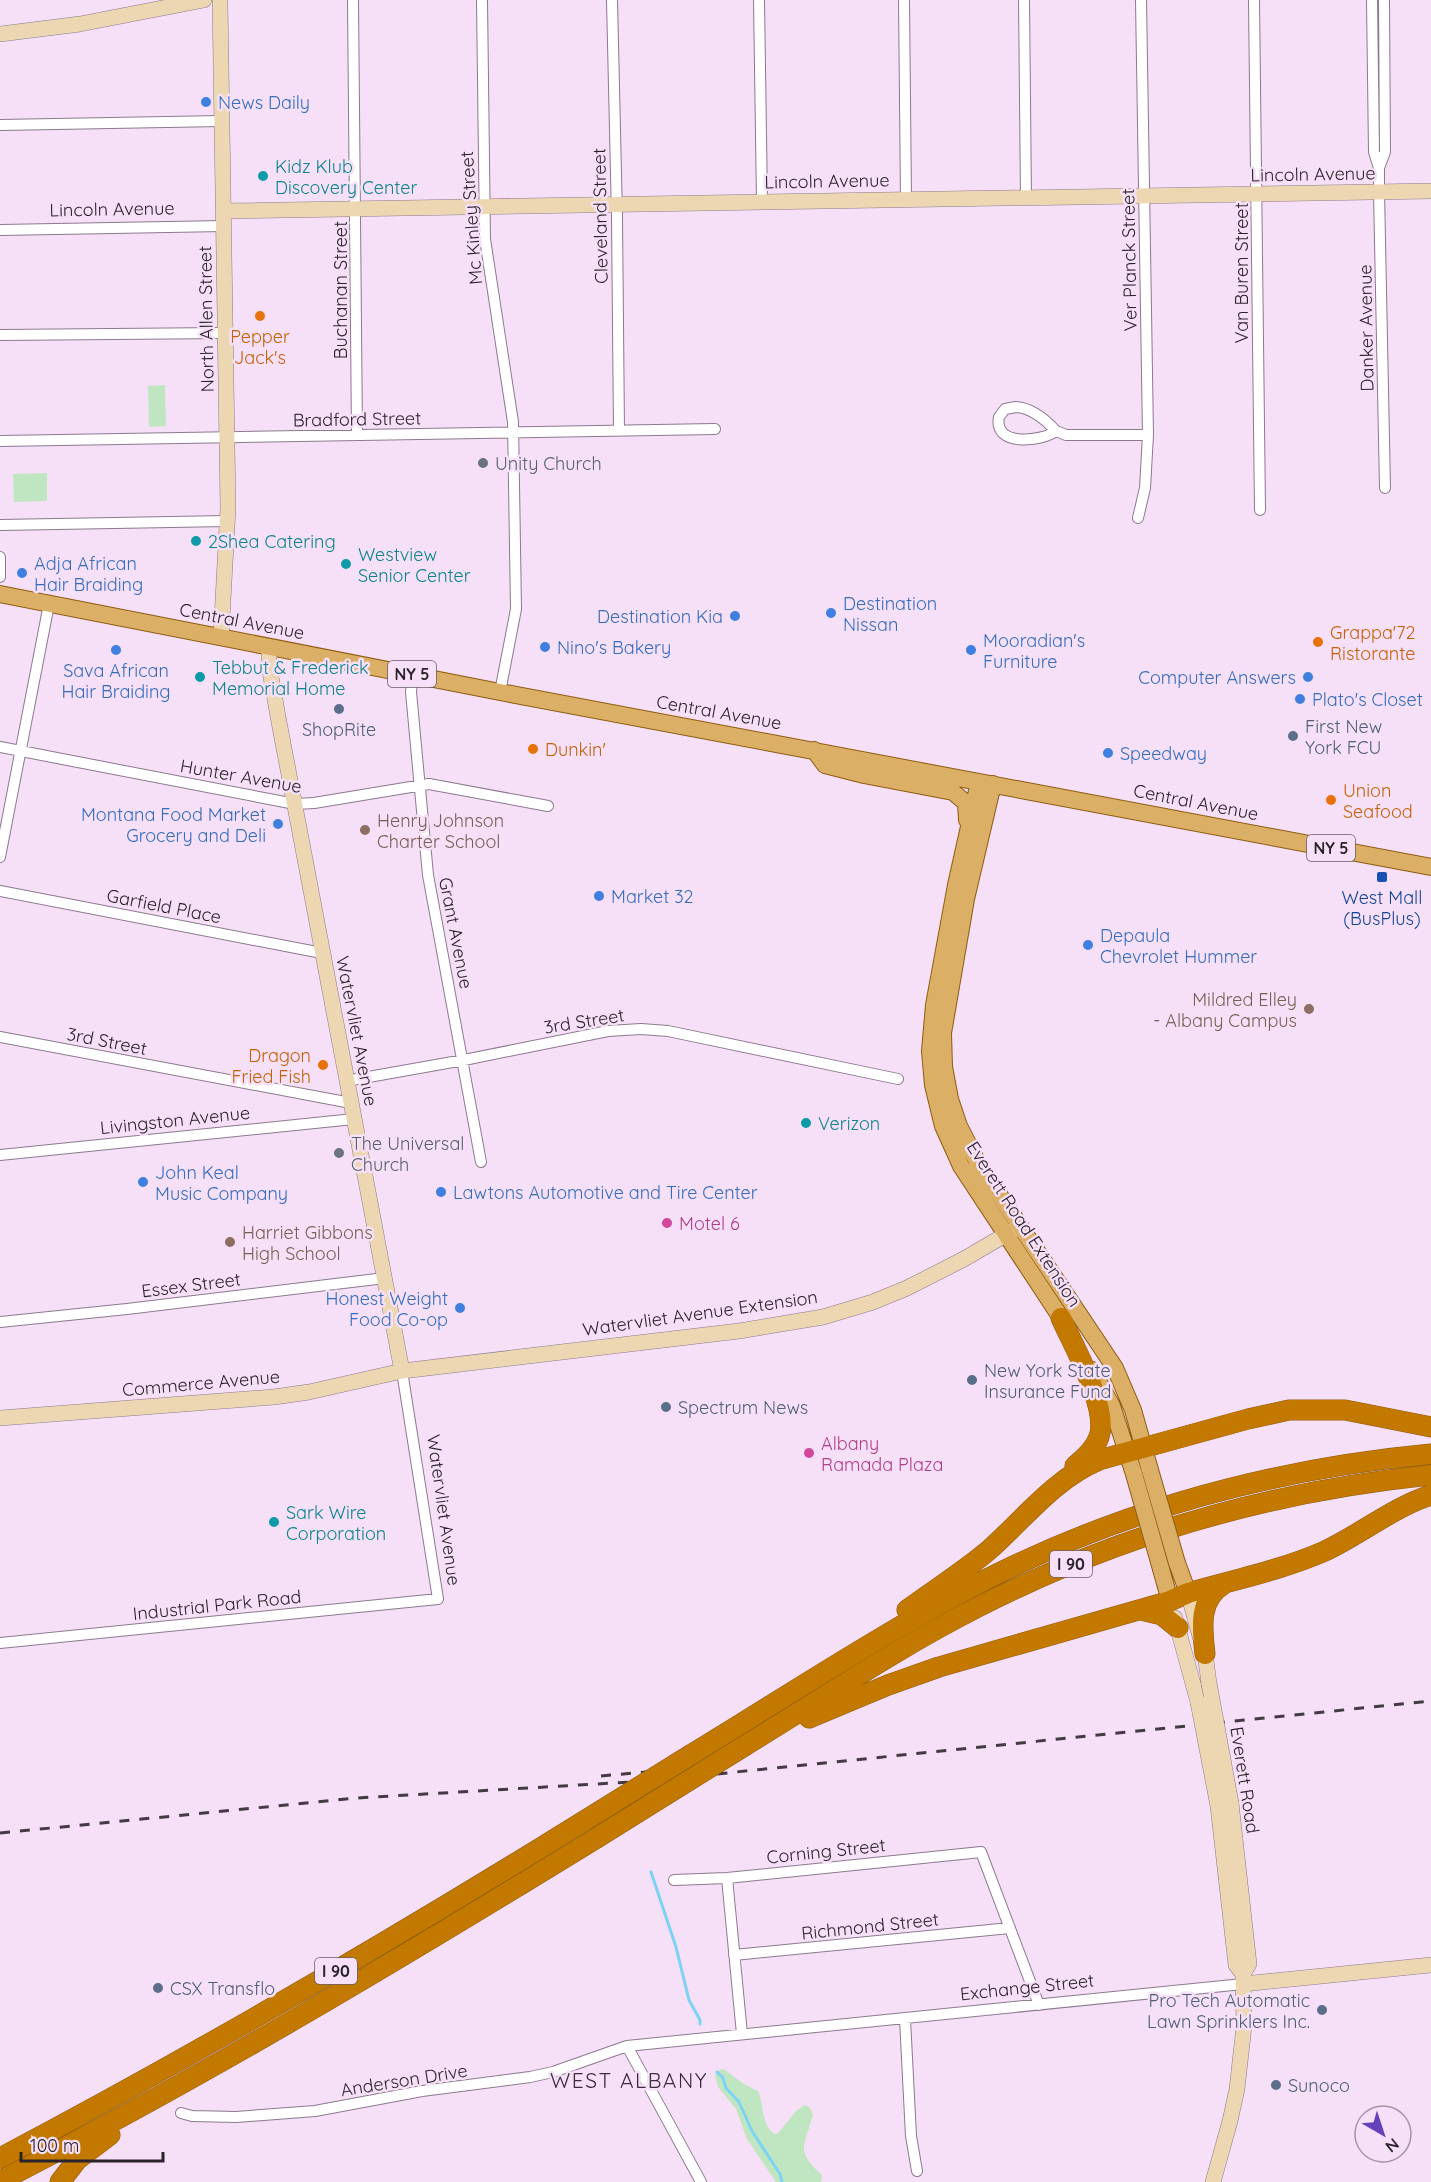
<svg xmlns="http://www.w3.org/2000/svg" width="1431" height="2182" viewBox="0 0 1431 2182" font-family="Quicksand,sans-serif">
	<rect width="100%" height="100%" fill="#f6e0f7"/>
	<!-- green -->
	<path fill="#c0e6c1" d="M165,385L166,426L149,427L148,386Z
		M47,473V501L14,502L13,474Z
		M720,2069L725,2070L744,2084L758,2091C765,2106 760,2122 774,2134L778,2133L797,2110L805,2105L809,2107L813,2114C806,2145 793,2149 822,2175L821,2182H776L747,2139L736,2109L718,2087L715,2075Z"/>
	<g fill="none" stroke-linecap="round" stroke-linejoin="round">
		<!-- stream -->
		<path stroke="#7cd3f6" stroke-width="3" d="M651,1872L676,1947L689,2000L700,2020V2024
			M717,2072L723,2078L726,2088L739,2102L752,2131L780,2174L782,2182"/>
		<defs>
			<path id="street" d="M353,0L357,435
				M482,0L485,239L513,422L516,609L500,692
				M612,0L617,217L619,431
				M759,0L762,202
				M904,0L906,200
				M1024,0L1026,198
				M1254,0L1260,510
				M1372,0L1374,152L1379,168
				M1384,0L1385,152L1379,168V192L1385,488
				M0,125L222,121
				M0,230L224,226
				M0,335L225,333
				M1016,407C1032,408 1045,419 1056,431C1041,442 993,447 999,417L1005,409Z
				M1056,431L1066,435H1148
				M0,441L715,429
				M1138,518L1145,488L1148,435L1141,0
				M0,525L228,521
				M0,557V577
				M413,674L411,692L428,875L481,1162
				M0,747L295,804L314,803L429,784L548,806
				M0,857L49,604
				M0,891L322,953
				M0,1037L351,1103
				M346,1081L464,1060L608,1031L641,1029L668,1031L898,1079
				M0,1155L354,1119
				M0,1322L127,1309L385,1278
				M0,1643L438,1599L402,1371
				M727,1878L742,2034
				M674,1880L727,1878L981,1852L1039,2005
				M734,1955L1010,1928
				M905,2019L911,2136L917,2171
				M627,2046L701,2182
				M181,2113L192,2116L236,2117L315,2111L422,2091L530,2077L553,2072L627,2046L1243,1984"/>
			<path id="secondary" d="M220,0L228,508L221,637
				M0,34L80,24L204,0
				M224,211L1431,191
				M269,647V666L279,722L402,1371
				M0,1418L274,1397L309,1392L402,1371L739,1331L823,1317L873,1302L907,1288L964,1259L1017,1228
				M1188,1593L1205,1654L1209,1683
				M1175,1618L1198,1702
				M1218,1806L1236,1965L1243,1974
				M1243,1984L1431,1965
				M1213,2182L1230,2121L1237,2089L1244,2026L1243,1974L1249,1964L1231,1803"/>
			<path id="primary" d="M0,594L500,692L1431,867
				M814,750L825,765L864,775L953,792L966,803L967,820
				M979,782L956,885L934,1005L930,1051L933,1085L943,1126L961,1166L1067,1327
				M993,784L966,899L943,1033L944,1067L950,1099L959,1126L978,1163L1115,1368L1133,1410L1150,1470
				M1092,1370L1112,1406L1134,1474
				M1177,1563L1188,1593
				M1161,1569L1170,1601"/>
			<path id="highway" d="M1061,1318C1074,1347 1109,1408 1099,1437C1095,1449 1084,1458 1075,1466
				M907,1610C934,1590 963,1572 989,1550C1025,1518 1054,1479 1099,1460L1248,1419L1289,1410H1345L1431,1427
				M1141,1610L1162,1615L1178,1628
				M1205,1654C1202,1628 1198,1599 1224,1584
				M809,1718L888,1685L939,1667L1170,1601L1188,1593C1233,1580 1282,1570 1325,1551C1361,1534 1392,1508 1431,1495
				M746,1745C823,1698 899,1647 980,1606C1121,1534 1274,1491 1431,1475
				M692,1754C794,1692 894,1625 1001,1572C1136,1506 1282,1468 1431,1454
				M0,2158C186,2060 368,1954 547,1844
				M0,2181C203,2077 400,1959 595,1839
				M60,2182L77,2160L110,2135"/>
		</defs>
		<!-- street casing -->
		<use href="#street" stroke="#8c798e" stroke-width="12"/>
		<!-- secondary casing -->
		<use href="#secondary" stroke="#8c798e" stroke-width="16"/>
		<!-- primary casing -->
		<use href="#primary" stroke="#8e5b0f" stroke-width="18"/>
		<!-- highway casing -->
		<use href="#highway" stroke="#8e5b0f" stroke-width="21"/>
		<!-- street -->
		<use href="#street" stroke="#fff" stroke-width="10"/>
		<!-- secondary -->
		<use href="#secondary" stroke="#edd7b2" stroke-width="15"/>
		<!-- primary -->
		<use href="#primary" stroke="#dbaf66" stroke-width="16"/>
		<!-- highway -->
		<use href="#highway" stroke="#c37900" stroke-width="20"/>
		<!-- rail -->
		<path stroke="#443a44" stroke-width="3" stroke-dasharray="10 10" stroke-linecap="butt" d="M601,1776L678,1769
			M0,1833L357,1798L648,1781L1431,1701"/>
		<defs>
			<path id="secondary-bridge" d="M1209,1683L1231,1803
				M1198,1702L1218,1806"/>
			<path id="primary-bridge" d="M1150,1470L1177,1563
				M1134,1474L1161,1569"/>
			<path id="highway-bridge" d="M595,1839L746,1745
				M547,1844L692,1754"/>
		</defs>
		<!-- secondary-bridge casing -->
		<use href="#secondary-bridge" stroke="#8c798e" stroke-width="16" stroke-linecap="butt"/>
		<!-- primary-bridge casing -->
		<use href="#primary-bridge" stroke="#8e5b0f" stroke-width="18" stroke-linecap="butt"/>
		<!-- highway-bridge casing -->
		<use href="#highway-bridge" stroke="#8e5b0f" stroke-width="21" stroke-linecap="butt"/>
		<!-- secondary-bridge -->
		<use href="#secondary-bridge" stroke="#edd7b2" stroke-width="15"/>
		<!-- primary-bridge -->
		<use href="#primary-bridge" stroke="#dbaf66" stroke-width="16"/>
		<!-- highway-bridge -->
		<use href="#highway-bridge" stroke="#c37900" stroke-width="20"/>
	</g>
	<!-- markers -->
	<g fill="#3f7fe0" stroke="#f6e0f7" stroke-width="2">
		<circle cx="206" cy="102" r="6"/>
		<circle cx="22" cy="573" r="6"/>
		<circle cx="831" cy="613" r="6"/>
		<circle cx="735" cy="616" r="6"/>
		<circle cx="545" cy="647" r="6"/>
		<circle cx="116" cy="650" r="6"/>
		<circle cx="971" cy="650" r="6"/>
		<circle cx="1308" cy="677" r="6"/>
		<circle cx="1300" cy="699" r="6"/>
		<circle cx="1108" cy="753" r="6"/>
		<circle cx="278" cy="824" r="6"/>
		<circle cx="599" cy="896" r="6"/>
		<circle cx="1088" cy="945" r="6"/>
		<circle cx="143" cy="1182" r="6"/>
		<circle cx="441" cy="1192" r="6"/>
		<circle cx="460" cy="1308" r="6"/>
	</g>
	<g fill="#0f9aa8" stroke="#f6e0f7" stroke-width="2">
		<circle cx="263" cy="176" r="6"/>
		<circle cx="196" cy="541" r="6"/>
		<circle cx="346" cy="564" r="6"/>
		<circle cx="200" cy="677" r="6"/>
		<circle cx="806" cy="1123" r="6"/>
		<circle cx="274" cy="1522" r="6"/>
	</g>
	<g fill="#e8710a" stroke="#f6e0f7" stroke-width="2">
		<circle cx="260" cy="316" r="6"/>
		<circle cx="1318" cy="642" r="6"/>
		<circle cx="533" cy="749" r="6"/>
		<circle cx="1331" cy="800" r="6"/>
		<circle cx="323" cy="1065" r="6"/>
	</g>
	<g fill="#6b7280" stroke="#f6e0f7" stroke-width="2">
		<circle cx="483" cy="463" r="6"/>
		<circle cx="339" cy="1153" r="6"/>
	</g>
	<g fill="#5c6f8a" stroke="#f6e0f7" stroke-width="2">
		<circle cx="339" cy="709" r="6"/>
		<circle cx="1293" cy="736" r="6"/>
		<circle cx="972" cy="1380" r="6"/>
		<circle cx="666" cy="1407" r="6"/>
		<circle cx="158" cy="1988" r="6"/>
		<circle cx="1322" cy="2010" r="6"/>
		<circle cx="1276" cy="2085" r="6"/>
	</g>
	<g fill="#8d6e63" stroke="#f6e0f7" stroke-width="2">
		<circle cx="365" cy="830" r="6"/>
		<circle cx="1309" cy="1009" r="6"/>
		<circle cx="230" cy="1242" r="6"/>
	</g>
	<rect fill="#1a4fb4" stroke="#f6e0f7" stroke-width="2" x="1376" y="871" width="12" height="12" rx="3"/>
	<g fill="#d1479c" stroke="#f6e0f7" stroke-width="2">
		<circle cx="667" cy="1223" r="6"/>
		<circle cx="809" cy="1453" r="6"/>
	</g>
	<g text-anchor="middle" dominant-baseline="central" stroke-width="5" stroke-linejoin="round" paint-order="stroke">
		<!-- shield labels -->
		<g fill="#f6e0f7" stroke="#685c68" stroke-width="1.5">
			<rect x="388" y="661" width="48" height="26" rx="4.5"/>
			<rect x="1307" y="835" width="48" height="26" rx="4.5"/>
			<rect x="1050" y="1551" width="42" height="26" rx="4.5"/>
			<rect x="315" y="1958" width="42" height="26" rx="4.5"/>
		</g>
		<g font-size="16" font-weight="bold" fill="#2b232b">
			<text x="412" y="674">NY 5</text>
			<text x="1331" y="848">NY 5</text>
			<text x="1071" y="1564">I 90</text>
			<text x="336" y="1971">I 90</text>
		</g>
		<!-- shop labels -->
		<g font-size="18" fill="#366cbe" stroke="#f6e0f7" text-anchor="start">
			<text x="218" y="102">News Daily</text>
			<text x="34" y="563">Adja African<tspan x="34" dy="21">Hair Braiding</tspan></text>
			<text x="843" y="603">Destination<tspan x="843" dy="21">Nissan</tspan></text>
			<text x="723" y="616" text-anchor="end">Destination Kia</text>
			<text x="983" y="640">Mooradian's<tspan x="983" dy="21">Furniture</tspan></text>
			<text x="557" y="647">Nino's Bakery</text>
			<text x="116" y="670" text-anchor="middle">Sava African<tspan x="116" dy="21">Hair Braiding</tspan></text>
			<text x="1296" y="677" text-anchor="end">Computer Answers</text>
			<text x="1312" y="699">Plato's Closet</text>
			<text x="1120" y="753">Speedway</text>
			<text x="266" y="814" text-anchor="end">Montana Food Market<tspan x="266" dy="21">Grocery and Deli</tspan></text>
			<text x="611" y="896">Market 32</text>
			<text x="1100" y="935">Depaula<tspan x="1100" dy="21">Chevrolet Hummer</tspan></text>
			<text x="155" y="1172">John Keal<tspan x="155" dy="21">Music Company</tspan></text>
			<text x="453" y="1192">Lawtons Automotive and Tire Center</text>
			<text x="448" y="1298" text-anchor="end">Honest Weight<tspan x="448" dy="21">Food Co-op</tspan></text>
		</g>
		<!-- culture labels -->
		<g font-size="18" fill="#0d838f" stroke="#f6e0f7" text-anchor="start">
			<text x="275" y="166">Kidz Klub<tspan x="275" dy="21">Discovery Center</tspan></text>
			<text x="208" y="541">2Shea Catering</text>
			<text x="358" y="554">Westview<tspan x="358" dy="21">Senior Center</tspan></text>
			<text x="212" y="667">Tebbut &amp; Frederick<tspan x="212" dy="21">Memorial Home</tspan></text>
			<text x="818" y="1123">Verizon</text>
			<text x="286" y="1512">Sark Wire<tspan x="286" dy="21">Corporation</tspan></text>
		</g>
		<!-- street labels -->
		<g font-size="18" fill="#2b232b" stroke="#f6e0f7">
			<text transform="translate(1313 174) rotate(-1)">Lincoln Avenue</text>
			<text transform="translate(827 181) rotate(-1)">Lincoln Avenue</text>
			<text transform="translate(112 209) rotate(-1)">Lincoln Avenue</text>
			<text transform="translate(600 216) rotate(-91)">Cleveland Street</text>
			<text transform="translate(471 218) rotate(-94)">Mc Kinley Street</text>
			<text transform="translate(1129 260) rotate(-91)">Ver Planck Street</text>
			<text transform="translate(1241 273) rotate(-90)">Van Buren Street</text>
			<text transform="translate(340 290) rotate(-90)">Buchanan Street</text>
			<text transform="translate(206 319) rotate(-91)">North Allen Street</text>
			<text transform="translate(1366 328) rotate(-91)">Danker Avenue</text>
			<text transform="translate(357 419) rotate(-1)">Bradford Street</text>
			<text transform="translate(242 621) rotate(11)">Central Avenue</text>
			<text transform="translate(719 712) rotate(10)">Central Avenue</text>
			<text transform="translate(241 776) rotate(10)">Hunter Avenue</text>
			<text transform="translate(1196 802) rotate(11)">Central Avenue</text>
			<text transform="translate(164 906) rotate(11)">Garfield Place</text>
			<text transform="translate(456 933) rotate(79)">Grant Avenue</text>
			<text transform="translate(584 1021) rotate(-9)">3rd Street</text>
			<text transform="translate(357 1031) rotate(79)">Watervliet Avenue</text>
			<text transform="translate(107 1041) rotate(11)">3rd Street</text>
			<text transform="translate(175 1120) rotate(-6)">Livingston Avenue</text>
			<text transform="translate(1024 1224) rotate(57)">Everett Road Extension</text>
			<text transform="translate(191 1285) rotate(-7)">Essex Street</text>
			<text transform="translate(700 1313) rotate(-8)">Watervliet Avenue Extension</text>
			<text transform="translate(201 1383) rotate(-5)">Commerce Avenue</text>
			<text transform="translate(444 1510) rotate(82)">Watervliet Avenue</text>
			<text transform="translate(217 1605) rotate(-6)">Industrial Park Road</text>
			<text transform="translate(1245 1780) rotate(81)">Everett Road</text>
			<text transform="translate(826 1851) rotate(-6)">Corning Street</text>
			<text transform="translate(870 1926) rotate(-6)">Richmond Street</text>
			<text transform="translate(1027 1987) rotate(-6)">Exchange Street</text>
			<text transform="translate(404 2080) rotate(-9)">Anderson Drive</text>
		</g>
		<!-- food labels -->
		<g font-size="18" fill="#c56008" stroke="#f6e0f7" text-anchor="start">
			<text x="260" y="336" text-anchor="middle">Pepper<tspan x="260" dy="21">Jack's</tspan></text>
			<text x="1330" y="632">Grappa'72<tspan x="1330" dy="21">Ristorante</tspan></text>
			<text x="545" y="749">Dunkin'</text>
			<text x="1343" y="790">Union<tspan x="1343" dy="21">Seafood</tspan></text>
			<text x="311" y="1055" text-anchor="end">Dragon<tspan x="311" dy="21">Fried Fish</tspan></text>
		</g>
		<!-- worship labels -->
		<g font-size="18" fill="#5b616d" stroke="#f6e0f7" text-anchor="start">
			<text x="495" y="463">Unity Church</text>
			<text x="351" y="1143">The Universal<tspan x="351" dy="21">Church</tspan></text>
		</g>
		<!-- service labels -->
		<g font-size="18" fill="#4e5e75" stroke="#f6e0f7" text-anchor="start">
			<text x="1305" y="726">First New<tspan x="1305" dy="21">York FCU</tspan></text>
			<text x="339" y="729" text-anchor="middle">ShopRite</text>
			<text x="984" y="1370">New York State<tspan x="984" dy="21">Insurance Fund</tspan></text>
			<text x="678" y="1407">Spectrum News</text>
			<text x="170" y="1988">CSX Transflo</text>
			<text x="1310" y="2000" text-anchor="end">Pro Tech Automatic<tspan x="1310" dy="21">Lawn Sprinklers Inc.</tspan></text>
			<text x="1288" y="2085">Sunoco</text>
		</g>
		<!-- education labels -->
		<g font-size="18" fill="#785e54" stroke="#f6e0f7" text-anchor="start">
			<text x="377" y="820">Henry Johnson<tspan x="377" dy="21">Charter School</tspan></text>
			<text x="1297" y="999" text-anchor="end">Mildred Elley<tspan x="1297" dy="21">- Albany Campus</tspan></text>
			<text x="242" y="1232">Harriet Gibbons<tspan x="242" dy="21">High School</tspan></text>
		</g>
		<!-- transit labels -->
		<g font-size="18" fill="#164399" stroke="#f6e0f7">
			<text x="1382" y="897">West Mall<tspan x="1382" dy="21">(BusPlus)</tspan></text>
		</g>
		<!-- hotel labels -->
		<g font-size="18" fill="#b23c85" stroke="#f6e0f7" text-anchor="start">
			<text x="679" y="1223">Motel 6</text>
			<text x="821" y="1443">Albany<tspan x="821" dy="21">Ramada Plaza</tspan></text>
		</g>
		<!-- quarter labels -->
		<g font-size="21" letter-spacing="1.5" fill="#3c2c3d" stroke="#f6e0f7">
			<text x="629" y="2080">WEST ALBANY</text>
		</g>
	</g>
	<!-- north arrow -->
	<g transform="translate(1383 2134) rotate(141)"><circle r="28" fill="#f6e0f7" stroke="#a594a5" stroke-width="1.5"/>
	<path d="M0-4.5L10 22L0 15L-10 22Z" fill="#6342bb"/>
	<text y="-9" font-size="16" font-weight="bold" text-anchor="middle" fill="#2b232b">N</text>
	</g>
	<!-- scale -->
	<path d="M21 2152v9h142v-9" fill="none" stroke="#2b232b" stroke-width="3"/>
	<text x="30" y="2152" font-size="18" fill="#2b232b" stroke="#f6e0f7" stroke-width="4.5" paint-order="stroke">100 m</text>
</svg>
